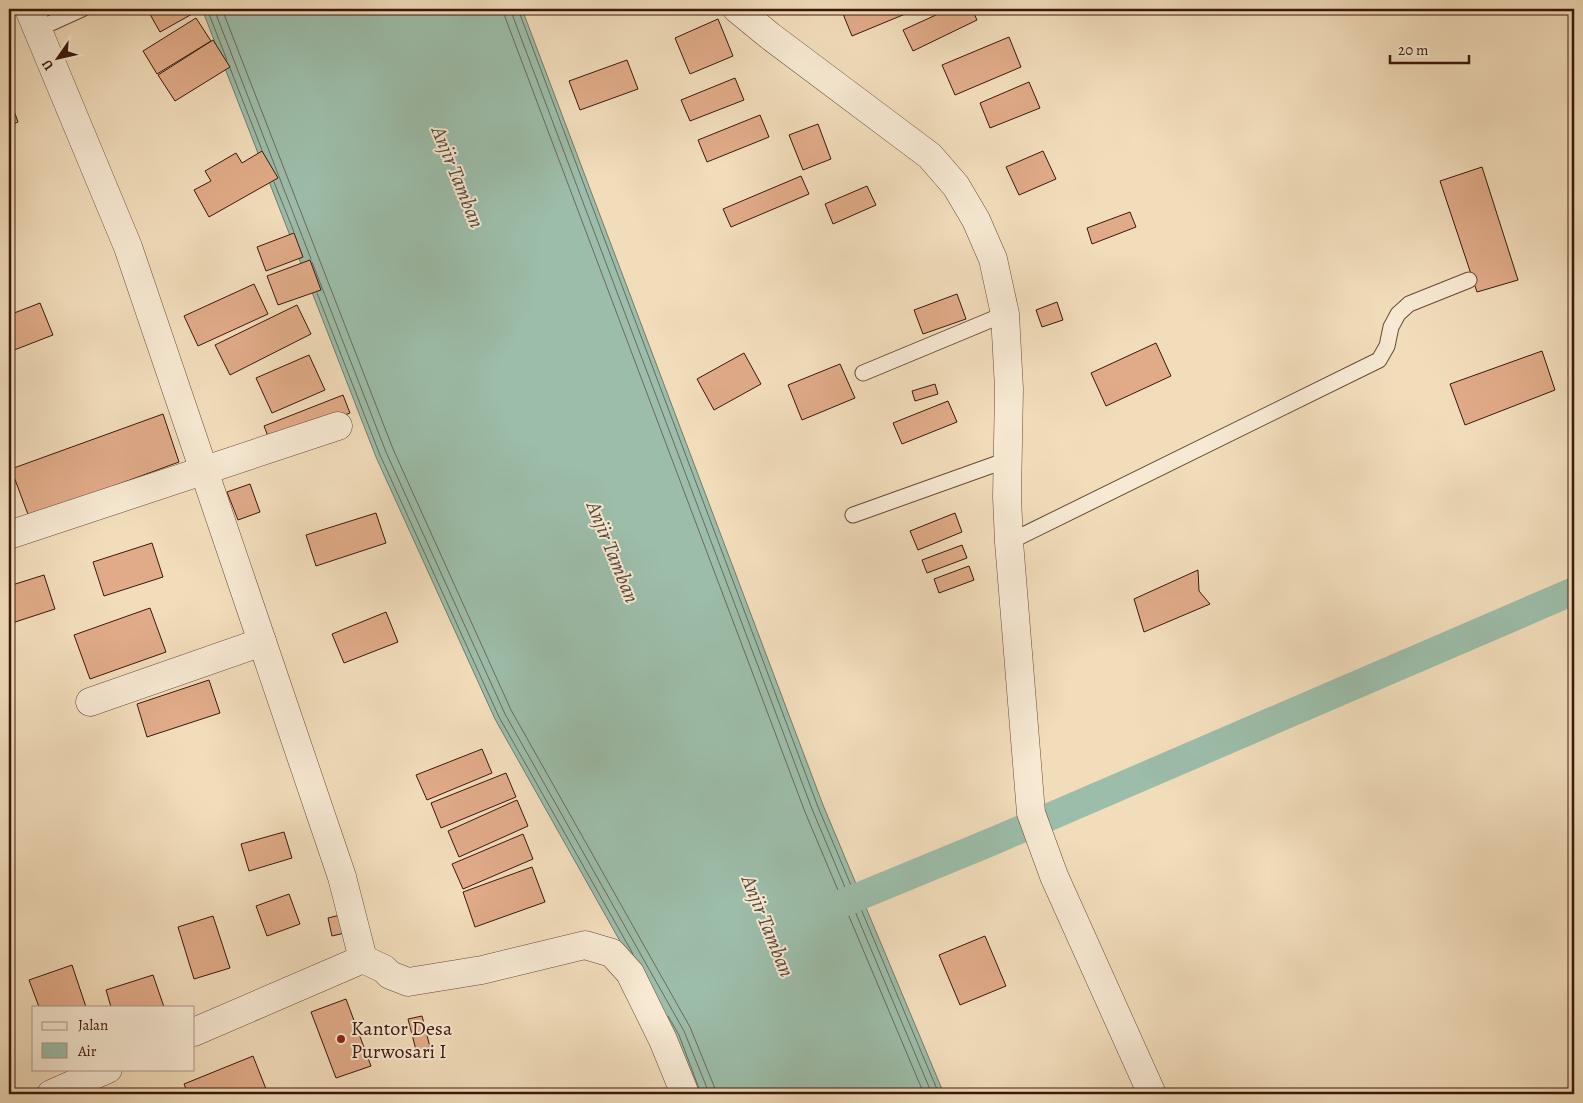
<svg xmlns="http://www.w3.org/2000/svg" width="1583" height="1103" viewBox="0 0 1583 1103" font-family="Alegreya,serif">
	<rect width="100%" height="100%" fill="#f2ddbb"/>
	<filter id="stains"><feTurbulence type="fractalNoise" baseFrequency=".004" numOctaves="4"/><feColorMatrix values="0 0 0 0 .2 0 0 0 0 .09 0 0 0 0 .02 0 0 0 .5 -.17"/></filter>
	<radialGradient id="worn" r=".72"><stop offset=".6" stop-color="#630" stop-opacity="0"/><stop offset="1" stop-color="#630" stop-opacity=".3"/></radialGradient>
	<!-- water -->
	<path fill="#9cbdaa" stroke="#757b6a" d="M202,9H522L823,805L944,1094H697L674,1037L495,719L376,457Z"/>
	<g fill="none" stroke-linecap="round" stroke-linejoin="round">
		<!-- shore -->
		<path stroke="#6b6a5a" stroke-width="1" d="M207,9L227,60
			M214,9L311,259
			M222,9L393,449L511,710L690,1027L714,1086L715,1094
			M504,9L505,17L805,812L924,1094
			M512,9V14L812,809L932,1094
			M518,9L818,807L939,1094
			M230,68L262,150
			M274,182L294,232
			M312,262L386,452L505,714L684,1031L707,1088L708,1094
			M317,293L380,455L499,717L633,954
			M668,1016L679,1035L701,1094"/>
		<!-- canal -->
		<path stroke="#9cbdaa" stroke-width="28" d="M826,910L991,842L1574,591"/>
	</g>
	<!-- building -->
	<path fill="#e1ab89" stroke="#3a180a" d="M147,9H201L160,32Z
		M841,9H909L910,12L852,36Z
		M949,9H972L977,20L913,51L903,30Z
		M196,18L211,41L157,74L143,51Z
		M718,19L733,56L690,74L675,38Z
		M1009,37L1021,67L955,95L942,65Z
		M213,40L230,67L175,101L158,75Z
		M627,60L638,89L580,110L569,81Z
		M735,78L744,100L690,121L681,100Z
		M1029,82L1040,108L990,128L980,103Z
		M9,97L18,122L9,126Z
		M760,115L769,137L707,162L698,140Z
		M818,124L831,159L803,170L789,135Z
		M262,151L278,178L209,217L194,190L211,181L205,171L236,153L242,163Z
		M1043,151L1056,179L1019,195L1006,167Z
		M1482,167L1518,280L1477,292L1440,181Z
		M801,176L809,194L731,227L723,209Z
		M867,186L876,205L833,224L825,204Z
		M1130,212L1136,227L1092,244L1087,228Z
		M294,233L303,257L266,271L257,247Z
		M310,260L321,290L278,305L267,276Z
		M254,284L268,314L198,346L184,316Z
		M957,294L966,319L923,334L914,310Z
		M1057,302L1063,320L1042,327L1036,310Z
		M40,303L53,335L9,352V315Z
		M297,305L311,334L230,375L215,345Z
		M1156,343L1171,376L1106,406L1091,373Z
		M1542,351L1555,390L1465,425L1450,384Z
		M744,353L761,384L714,410L697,379Z
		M309,355L325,390L272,413L256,378Z
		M840,364L855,398L802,420L788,385Z
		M935,384L938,394L915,401L912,391Z
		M343,395L350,413L271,444L264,426Z
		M948,401L957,422L902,444L893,423Z
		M163,414L179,462L29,517L11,469Z
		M250,484L260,512L238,520L227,492Z
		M376,513L386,543L316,566L306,535Z
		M955,513L962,532L918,550L910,531Z
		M152,543L163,577L104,596L93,562Z
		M962,545L967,558L927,573L922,560Z
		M969,566L974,580L939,593L934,579Z
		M1198,570L1199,591L1210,604L1144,632L1134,599Z
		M44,575L55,609L9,624V586Z
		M150,608L166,652L90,679L74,635Z
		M386,612L398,642L344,663L332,634Z
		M209,680L220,713L147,737L137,704Z
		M482,749L492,773L427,800L416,775Z
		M506,773L516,797L441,828L431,803Z
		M517,800L528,826L459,857L448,831Z
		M284,832L292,858L249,871L241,844Z
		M523,834L533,859L463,889L452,864Z
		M532,867L545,902L475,927L463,892Z
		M289,894L300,924L267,936L256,906Z
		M348,913L353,931L332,936L328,918Z
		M213,916L230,968L194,979L178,927Z
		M985,936L1006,986L960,1005L939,955Z
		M72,965L86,1007H39L29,980Z
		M153,975L164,1007H111L106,990Z
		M346,999L371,1066L336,1078L311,1012Z
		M422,1016L430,1047L416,1050L408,1019Z
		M253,1056L268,1094H188L184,1084Z"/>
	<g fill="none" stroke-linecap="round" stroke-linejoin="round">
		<defs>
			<path id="service" d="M38,29L82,9
				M863,373L1005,314
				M853,515L1007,460
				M1009,542L1379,360L1387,346L1391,327L1398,314L1409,304L1469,280"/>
			<path id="minor" d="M737,9L770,36L930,156L956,186L976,220L993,259L1005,314L1009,389L1007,497L1009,542L1031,813L1054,876L1152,1094
				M9,535L338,426
				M90,702L262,642
				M363,959L384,969L390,975L408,982L482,970L585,945L612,953L630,973L663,1040L685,1094"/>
			<path id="tertiary" d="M29,9L128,247L342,877L363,959L194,1032
				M51,1094L108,1069"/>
		</defs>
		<!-- service casing -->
		<use href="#service" stroke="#684936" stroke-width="17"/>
		<!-- minor casing -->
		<use href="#minor" stroke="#684936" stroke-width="29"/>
		<!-- tertiary casing -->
		<use href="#tertiary" stroke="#684936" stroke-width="29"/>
		<!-- service -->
		<use href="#service" stroke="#f7e9d3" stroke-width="15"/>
		<!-- minor -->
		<use href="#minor" stroke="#f7e9d3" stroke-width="28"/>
		<!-- tertiary -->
		<use href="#tertiary" stroke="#f7e9d3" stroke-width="28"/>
	</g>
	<!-- markers -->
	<circle fill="#8f2418" stroke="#f7e9d3" stroke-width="2" cx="341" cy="1039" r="5"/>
	<g text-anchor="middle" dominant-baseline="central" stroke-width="4" stroke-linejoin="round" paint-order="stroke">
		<!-- poi labels -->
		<g font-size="20" fill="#3a180a" stroke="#f7e9d3" text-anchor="start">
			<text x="351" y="1028">Kantor Desa<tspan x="351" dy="23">Purwosari I</tspan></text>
		</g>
		<!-- water labels -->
		<g font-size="21" font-style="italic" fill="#574a3a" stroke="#f7e9d3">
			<text transform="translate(458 177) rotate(68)">Anjir Tamban</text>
			<text transform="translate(613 552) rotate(68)">Anjir Tamban</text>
			<text transform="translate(768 926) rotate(68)">Anjir Tamban</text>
		</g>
	</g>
	<!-- margin -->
	<rect width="1583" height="1103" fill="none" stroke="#f2ddbb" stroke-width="30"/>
	<rect x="10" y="10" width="1563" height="1083" fill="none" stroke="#3a180a" stroke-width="2.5"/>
	<rect x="15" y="15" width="1553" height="1073" fill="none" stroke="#3a180a"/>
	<!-- legend -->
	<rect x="32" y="1006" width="162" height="65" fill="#f7e9d3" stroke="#ab9583"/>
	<rect x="42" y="1022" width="25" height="8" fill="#f7e9d3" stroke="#ab9583"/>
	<text x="78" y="1030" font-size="15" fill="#3a180a">Jalan</text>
	<rect x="42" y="1043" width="25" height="15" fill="#9cbdaa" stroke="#ab9583"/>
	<text x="78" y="1056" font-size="15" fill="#3a180a">Air</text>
	<!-- north arrow -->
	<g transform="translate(58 58) rotate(236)" stroke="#f7e9d3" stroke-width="4" paint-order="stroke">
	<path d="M0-4L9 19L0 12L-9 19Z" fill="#3a180a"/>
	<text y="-8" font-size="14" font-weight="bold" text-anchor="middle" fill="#3a180a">U</text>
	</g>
	<!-- scale -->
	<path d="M1390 55v8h79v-8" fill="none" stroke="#3a180a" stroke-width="2.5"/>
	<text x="1398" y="55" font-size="15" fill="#3a180a" stroke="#f7e9d3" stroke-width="4" paint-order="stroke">20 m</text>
	<rect width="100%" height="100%" filter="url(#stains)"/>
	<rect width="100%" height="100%" fill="url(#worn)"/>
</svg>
